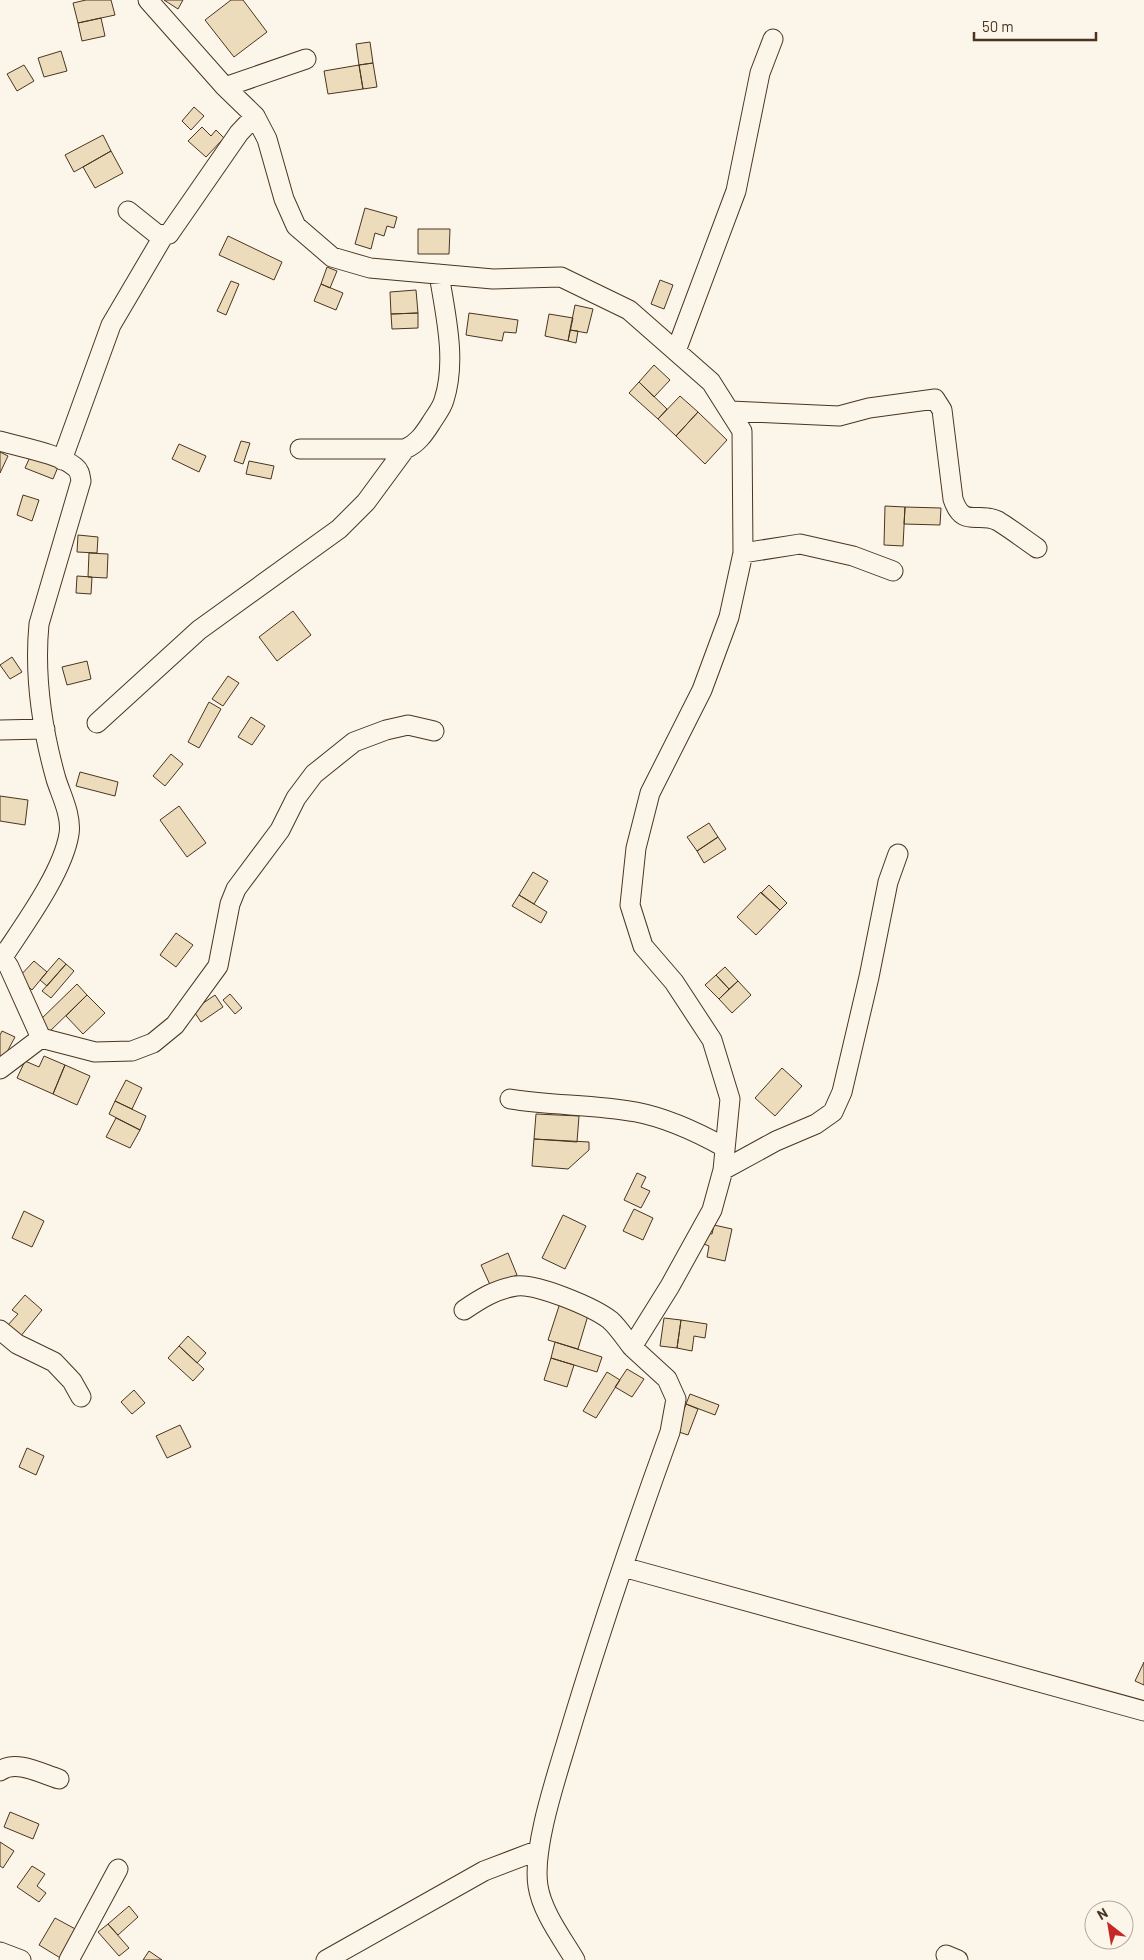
<svg xmlns="http://www.w3.org/2000/svg" width="1144" height="1960" viewBox="0 0 1144 1960" font-family="Barlow,sans-serif">
	<rect width="100%" height="100%" fill="#fbf6e9"/>
	<!-- building -->
	<path fill="#ecdcbc" stroke="#4a3520" d="M86,0H111L115,15L78,23L73,3Z
		M164,0H183L178,9Z
		M231,0H243L267,32L234,57L205,20Z
		M101,18L105,36L82,41L78,23Z
		M370,42L373,63L359,65L356,44Z
		M61,51L67,71L44,77L38,58Z
		M373,63L377,87L363,89L359,65Z
		M24,65L34,81L17,91L7,74Z
		M359,65L363,89L328,94L324,71Z
		M194,107L204,116L191,130L182,121Z
		M202,127L211,136L216,130L224,138L206,157L188,141Z
		M103,135L111,151L74,172L65,155Z
		M111,151L123,173L95,188L83,167Z
		M365,208L397,217L394,228L387,226L384,236L375,233L371,249L355,244Z
		M418,229H450L449,254H418Z
		M228,236L282,262L274,280L219,255Z
		M327,267L337,271L330,288L321,284Z
		M660,280L673,285L664,309L651,304Z
		M231,281L239,284L226,315L217,311Z
		M321,284L343,293L336,310L314,301Z
		M416,290L418,313L391,314L390,292Z
		M575,305L593,309L587,333L570,330Z
		M418,313V328L392,329L391,314Z
		M469,313L518,320L516,333L504,332L502,341L466,335Z
		M549,314L573,318L568,341L545,336Z
		M570,330L578,331L576,343L568,341Z
		M654,365L670,380L654,397L639,382Z
		M639,382L667,409L658,419L629,393Z
		M680,396L698,412L676,436L658,419Z
		M698,412L727,440L705,464L676,436Z
		M241,441L250,443L243,464L234,461Z
		M179,444L206,456L199,472L172,459Z
		M0,452L8,456L0,473Z
		M30,457L58,467L53,479L25,468Z
		M249,461L274,466L271,479L246,474Z
		M23,495L39,500L32,521L17,515Z
		M885,506L905,507L903,546L884,545Z
		M905,507L941,508L940,525L904,524Z
		M78,535L98,537L97,553L77,552Z
		M89,553L108,554L107,578L88,577Z
		M77,576L92,577L91,594L76,593Z
		M293,611L311,635L277,661L259,637Z
		M12,657L22,672L10,679L0,665Z
		M87,661L91,679L67,685L62,667Z
		M228,676L239,683L223,706L212,699Z
		M209,702L221,709L199,748L188,742Z
		M251,717L265,726L252,745L238,737Z
		M171,754L183,764L165,786L153,776Z
		M80,772L118,782L115,796L76,786Z
		M0,796L28,800L25,825L0,821Z
		M179,806L206,843L187,857L160,820Z
		M709,823L718,837L697,851L687,837Z
		M718,837L726,849L704,863L697,851Z
		M533,872L548,881L534,904L519,895Z
		M769,885L787,903L780,910L761,893Z
		M761,892L780,910L756,935L737,917Z
		M519,895L547,912L541,923L512,906Z
		M176,933L193,945L176,967L160,955Z
		M59,958L66,964L47,986L40,980Z
		M34,961L47,972L32,990L18,978Z
		M66,964L74,971L51,998L42,991Z
		M725,967L738,981L729,989L716,975Z
		M716,975L729,989L719,999L705,985Z
		M738,981L751,995L732,1013L719,999Z
		M77,984L87,995L47,1034L37,1023Z
		M230,994L242,1008L235,1014L223,1000Z
		M87,995L105,1013L83,1034L66,1016Z
		M215,995L223,1007L201,1022L193,1010Z
		M2,1031L15,1037L0,1065V1035Z
		M44,1056L65,1065L53,1094L17,1078L25,1061L39,1067Z
		M65,1065L90,1076L77,1105L53,1094Z
		M782,1068L802,1086L775,1116L755,1098Z
		M126,1080L142,1088L132,1109L115,1101Z
		M115,1101L146,1116L140,1130L109,1114Z
		M536,1114L579,1116L577,1142L534,1139Z
		M116,1118L140,1130L130,1148L106,1137Z
		M534,1139L589,1142V1150L568,1169L532,1166Z
		M637,1173L646,1177L641,1187L650,1191L641,1208L624,1200Z
		M634,1209L653,1218L643,1240L623,1231Z
		M24,1211L44,1221L32,1247L12,1238Z
		M563,1215L586,1226L565,1269L542,1258Z
		M714,1225L732,1229L725,1261L707,1257L709,1246L704,1244L707,1233L712,1234Z
		M508,1253L517,1275L491,1287L481,1265Z
		M25,1295L42,1310L20,1337L7,1326L18,1314L12,1310Z
		M560,1303L589,1312L578,1349L548,1340Z
		M664,1318L681,1320L677,1348L660,1346Z
		M681,1320L707,1324L705,1338L694,1336L692,1351L677,1348Z
		M188,1336L206,1353L197,1363L179,1346Z
		M555,1342L602,1357L597,1372L551,1358Z
		M179,1346L204,1369L193,1381L168,1358Z
		M551,1358L574,1365L567,1387L544,1380Z
		M627,1369L644,1379L632,1397L615,1387Z
		M607,1372L620,1380L596,1418L583,1411Z
		M134,1390L145,1403L132,1414L121,1402Z
		M690,1394L719,1405L715,1415L686,1404Z
		M686,1404L698,1409L688,1435L676,1431Z
		M180,1425L191,1447L167,1458L156,1436Z
		M27,1448L44,1456L36,1475L19,1467Z
		M1144,1662V1685L1135,1681Z
		M10,1812L39,1824L33,1839L4,1827Z
		M0,1842L14,1851L3,1868L0,1866Z
		M32,1866L45,1874L37,1886L46,1893L39,1902L17,1887Z
		M129,1906L138,1917L118,1935L108,1924Z
		M55,1918L79,1931L62,1959L39,1945Z
		M108,1924L129,1948L119,1956L98,1932Z
		M149,1951L162,1960H143Z"/>
	<g fill="none" stroke-linecap="round" stroke-linejoin="round">
		<defs>
			<path id="minor" d="M148,0L225,87L255,116L267,139L284,199L296,226L332,257L370,268L493,279L561,277L629,310L711,382L742,431L743,553L729,617L702,690L650,793L636,848L630,905L643,946L674,982L712,1040L730,1099L723,1170L712,1210L670,1286L632,1347L667,1379L676,1399L670,1432C633,1534 598,1637 567,1741C556,1778 532,1849 538,1886C542,1912 562,1938 575,1960
				M225,87L306,59
				M128,211L158,235L169,234L239,133L255,116
				M676,351L736,191L760,73L773,39
				M730,411L839,416L869,408L935,399L942,410L953,499C963,529 978,511 998,521C1011,529 1024,539 1037,548
				M0,441C20,447 60,454 75,467C80,471 80,475 81,481L39,624C34,676 42,729 56,779C61,795 72,816 69,834C63,872 24,925 3,957
				M300,449H405C417,444 424,434 431,423C435,416 442,408 444,400C457,360 445,313 439,274
				M62,460L111,325L164,235
				M743,553L800,544L853,556L893,571
				M97,723L199,630L339,529L366,502L405,449
				M0,730L45,729
				M0,953L9,967L41,1038
				M0,1069L41,1038L95,1052L132,1051L153,1043L175,1025L218,966L230,904L236,889L280,830L296,798L314,774L354,742L386,730L408,725L434,731
				M510,1099C552,1106 594,1104 636,1112C667,1118 697,1132 724,1147
				M723,1170L776,1141L816,1124L833,1112L842,1092L869,977L888,882L898,854
				M464,1310C480,1299 496,1289 516,1286C536,1283 593,1307 610,1320C618,1327 625,1338 632,1347
				M0,1330L17,1344L54,1362L72,1381L81,1397
				M623,1567L1144,1711
				M0,1771C16,1759 42,1774 59,1779
				M0,1952L21,1960
				M946,1955L958,1960
				M69,1960L118,1869
				M326,1960L484,1871L539,1850"/>
		</defs>
		<!-- minor casing -->
		<use href="#minor" stroke="#4a3520" stroke-width="21"/>
		<!-- minor -->
		<use href="#minor" stroke="#fbf6e9" stroke-width="19"/>
	</g>
	<!-- north arrow -->
	<g transform="translate(1109 1925) rotate(329)"><circle r="24" fill="#fbf6e9" stroke="#b4a999"/>
	<path d="M0-4L9 19L0 12L-9 19Z" fill="#c62828"/>
	<text y="-8" font-size="14" font-weight="bold" text-anchor="middle" fill="#4a3520">N</text>
	</g>
	<!-- scale -->
	<path d="M974 32v8h122v-8" fill="none" stroke="#4a3520" stroke-width="2.5"/>
	<text x="982" y="32" font-size="15" fill="#4a3520" stroke="#fbf6e9" stroke-width="4" paint-order="stroke">50 m</text>
</svg>
